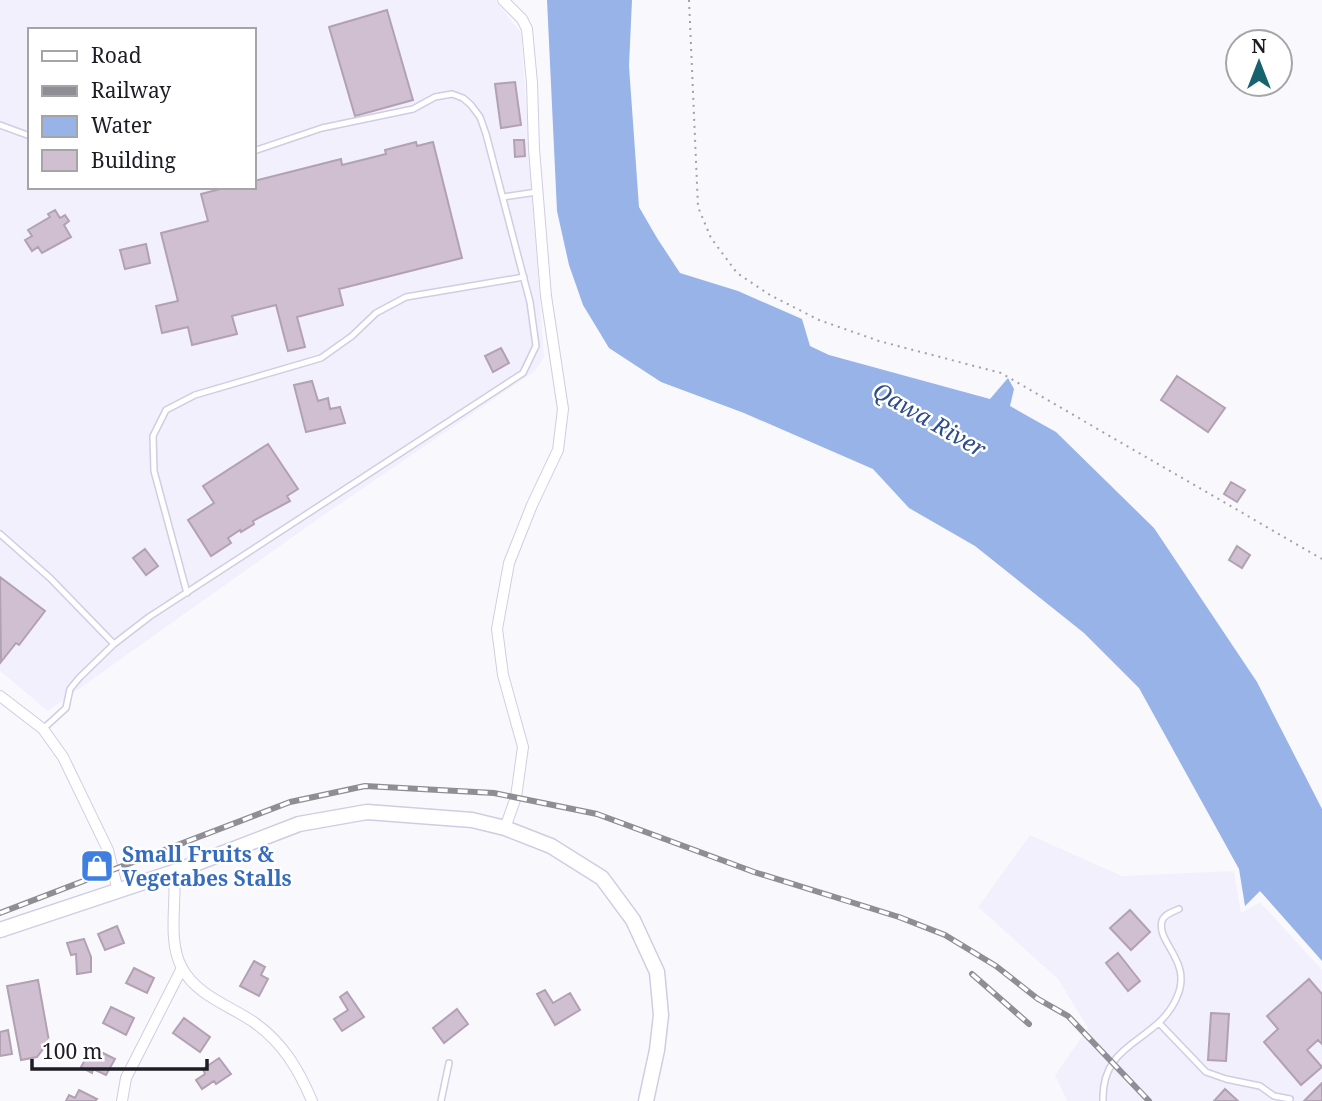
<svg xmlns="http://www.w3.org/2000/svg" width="1322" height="1101" viewBox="0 0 1322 1101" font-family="'Noto Serif',serif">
	<rect width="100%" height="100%" fill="#f9f9fd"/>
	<!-- built -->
	<path fill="#f2f0fc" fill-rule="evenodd" d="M0,0H495L521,33L544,357L535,371L315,521L48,711L0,671ZM30,30H254V187H30Z
		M1030,835L1122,876L1234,871L1241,913L1260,902L1322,970V1101H1067L1055,1075L1088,1028L1058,979L978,907Z"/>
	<!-- water -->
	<path fill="#97b3e8" d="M547,0H632L629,66L639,207L657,238L680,273L738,291L802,319L810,346L829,355L990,399L1008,378L1014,389L1010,406L1056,432L1154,528L1257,682L1322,809V961L1260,891L1245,906L1239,869L1139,688L1084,633L975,546L909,508L873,469L744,413L661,382L609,348L583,305L569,265L557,211Z"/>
	<!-- building -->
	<path fill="#d0bfd1" stroke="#b2a1b3" stroke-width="2" d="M387,10L413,100L355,116L329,27Z
		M515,82L521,125L501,128L495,84Z
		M514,140H524L525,156L515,157Z
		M416,142L417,146L433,142L462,258L339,289L343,305L297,317L305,347L288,351L276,305L232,316L237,334L192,345L188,327L162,333L156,306L178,301L161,233L208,221L201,194L228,187H254V181L341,159L342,165L386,154L385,150Z
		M55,210L60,218L65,215L69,221L64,225L71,237L42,253L38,247L32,251L25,240L32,236L28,230L50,217L48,214Z
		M146,244L150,263L125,269L120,250Z
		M501,348L509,363L493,372L485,356Z
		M1177,376L1225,408L1208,432L1161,400Z
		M312,381L318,401L328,398L330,409L340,407L345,423L306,432L294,385Z
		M268,444L298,489L287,496L290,501L253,521L254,524L241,532L240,530L228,538L231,543L211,556L188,520L214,503L203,486Z
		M1231,482L1245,490L1237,502L1224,494Z
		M1237,546L1250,555L1242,568L1229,560Z
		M145,549L158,566L146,575L133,558Z
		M0,577L45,611L19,645L16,643L1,662Z
		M1130,910L1150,932L1131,950L1110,928Z
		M117,926L124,943L105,950L98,934Z
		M84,939L91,957V972L77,974L76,954L71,955L67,943Z
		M1118,953L1140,981L1128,991L1106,963Z
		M254,961L265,967L261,975L268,979L259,996L240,986Z
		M134,968L154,978L147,993L126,983Z
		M1309,979L1322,994V1044L1318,1040L1307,1050L1322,1067L1301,1085L1264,1042L1278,1029L1267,1016Z
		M38,980L49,1041L37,1057L21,1060L7,986Z
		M545,990L553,1003L570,993L580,1010L555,1025L537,994Z
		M347,992L364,1017L342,1031L334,1019L348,1010L340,997Z
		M111,1007L134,1018L126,1035L103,1023Z
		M457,1009L468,1024L444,1043L433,1028Z
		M1211,1013L1229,1014L1226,1061L1208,1060Z
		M184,1018L210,1037L200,1052L173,1033Z
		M8,1030L12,1054L0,1056V1032Z
		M97,1050L115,1059L106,1075L93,1069L92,1073L81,1067L87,1056L93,1059Z
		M219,1058L231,1074L216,1084L214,1081L202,1089L196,1080L205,1074L203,1069Z
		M1322,1083V1101H1304Z
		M1225,1089L1238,1101H1214Z
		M79,1090L97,1099L95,1101H66L69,1095L75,1098Z"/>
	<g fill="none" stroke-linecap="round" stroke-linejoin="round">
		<defs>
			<path id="lane" d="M0,125L30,136
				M503,197L537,192
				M0,534L50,578L114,644
				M187,593L154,471L153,436L166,410L195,395L321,358L352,336L376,313L406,297L524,277
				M43,729L66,708L70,689L79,678L114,644L149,617L523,373L536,346L530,302L486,134L480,117L471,105L463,98L452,94L435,97L413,109L322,128L254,151
				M1159,1023L1206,1072L1226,1079L1260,1086L1274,1096L1290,1099
				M441,1101L449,1063
				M1103,1101C1101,1040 1157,1044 1177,997C1193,961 1156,943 1162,921C1164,914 1173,912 1179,909"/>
			<path id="street" d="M503,0L522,19L527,29L532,83L534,149L546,296L563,409L558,450L532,505L509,563L497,629L503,675L523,747L516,797L505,828
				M0,696L43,729L63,757L108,850L118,891
				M174,872C177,902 167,941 182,968C197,996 231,1006 255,1023C283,1043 299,1070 312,1101
				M122,1101L126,1078L182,968"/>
			<path id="secondary" d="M0,930L174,872L299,824L367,812L472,820L505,828L551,846L602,878L633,920L657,972L661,1015L657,1050L646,1101"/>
		</defs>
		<!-- lane casing -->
		<use href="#lane" stroke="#d0cce3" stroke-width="8"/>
		<!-- street casing -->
		<use href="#street" stroke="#d0cce3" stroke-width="12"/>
		<!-- secondary casing -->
		<use href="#secondary" stroke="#d0cce3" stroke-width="17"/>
		<!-- path -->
		<path stroke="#a1a1a7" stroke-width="2" stroke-dasharray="2 5" stroke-linecap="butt" d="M689,0L698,207L711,238L737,273L770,295L819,320L879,341L1001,373L1322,559"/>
		<!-- lane -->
		<use href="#lane" stroke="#fff" stroke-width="5"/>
		<!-- street -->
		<use href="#street" stroke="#fff" stroke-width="10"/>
		<!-- secondary -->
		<use href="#secondary" stroke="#fff" stroke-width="14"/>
		<defs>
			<path id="rail" d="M0,913L290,802L365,786L494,793L597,814L754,872L899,917L945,935L996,966L1038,999L1068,1016L1149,1101
				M972,974L1029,1024"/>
		</defs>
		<!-- rail casing -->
		<use href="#rail" stroke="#8e8e94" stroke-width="6"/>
		<!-- rail -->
		<use href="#rail" stroke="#fff" stroke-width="3.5" stroke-dasharray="10" stroke-linecap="butt"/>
	</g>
	<!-- icons -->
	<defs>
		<symbol id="shop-square" viewBox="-11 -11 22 22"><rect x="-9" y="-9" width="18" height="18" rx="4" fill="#3f7fe0" stroke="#fff"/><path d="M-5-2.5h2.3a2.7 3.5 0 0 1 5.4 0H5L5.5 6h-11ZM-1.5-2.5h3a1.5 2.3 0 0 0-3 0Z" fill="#fff"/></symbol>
	</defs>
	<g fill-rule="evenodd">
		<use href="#shop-square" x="78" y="847" width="38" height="38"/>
	</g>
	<g text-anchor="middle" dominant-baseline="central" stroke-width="5" stroke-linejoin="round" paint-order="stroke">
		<!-- shop labels -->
		<g font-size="21" font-weight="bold" fill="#366cbe" stroke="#fff" text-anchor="start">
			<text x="122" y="854">Small Fruits &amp;<tspan x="122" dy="24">Vegetabes Stalls</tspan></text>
		</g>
		<!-- water labels -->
		<g font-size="23" font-style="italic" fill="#2c4c8b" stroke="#fff">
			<text transform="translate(930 419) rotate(30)">Qawa River</text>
		</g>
	</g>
	<!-- legend -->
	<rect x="28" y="28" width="228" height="161" fill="#ffffff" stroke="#a5a5a8" stroke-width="2"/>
	<rect x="42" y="51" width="35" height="10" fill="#ffffff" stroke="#a5a5a8" stroke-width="2"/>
	<text x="91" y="63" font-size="21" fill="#1e1d25">Road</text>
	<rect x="42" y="86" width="35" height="10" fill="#8e8e94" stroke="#a5a5a8" stroke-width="2"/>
	<text x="91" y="98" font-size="21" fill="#1e1d25">Railway</text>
	<rect x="42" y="116" width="35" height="21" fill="#97b3e8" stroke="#a5a5a8" stroke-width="2"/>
	<text x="91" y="133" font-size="21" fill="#1e1d25">Water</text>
	<rect x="42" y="150" width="35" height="21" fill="#d0bfd1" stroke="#a5a5a8" stroke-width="2"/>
	<text x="91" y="168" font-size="21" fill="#1e1d25">Building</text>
	<!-- north arrow -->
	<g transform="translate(1259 63)"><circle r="33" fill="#ffffff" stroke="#a5a5a8" stroke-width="2"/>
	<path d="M0-5L12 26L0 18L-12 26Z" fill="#16626d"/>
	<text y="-10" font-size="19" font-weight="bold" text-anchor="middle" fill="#1e1d25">N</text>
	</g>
	<!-- scale -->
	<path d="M32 1059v10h175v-10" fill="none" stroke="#1e1d25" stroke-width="3.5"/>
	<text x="42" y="1059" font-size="21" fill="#1e1d25" stroke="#ffffff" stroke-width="5" paint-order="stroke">100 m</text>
</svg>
